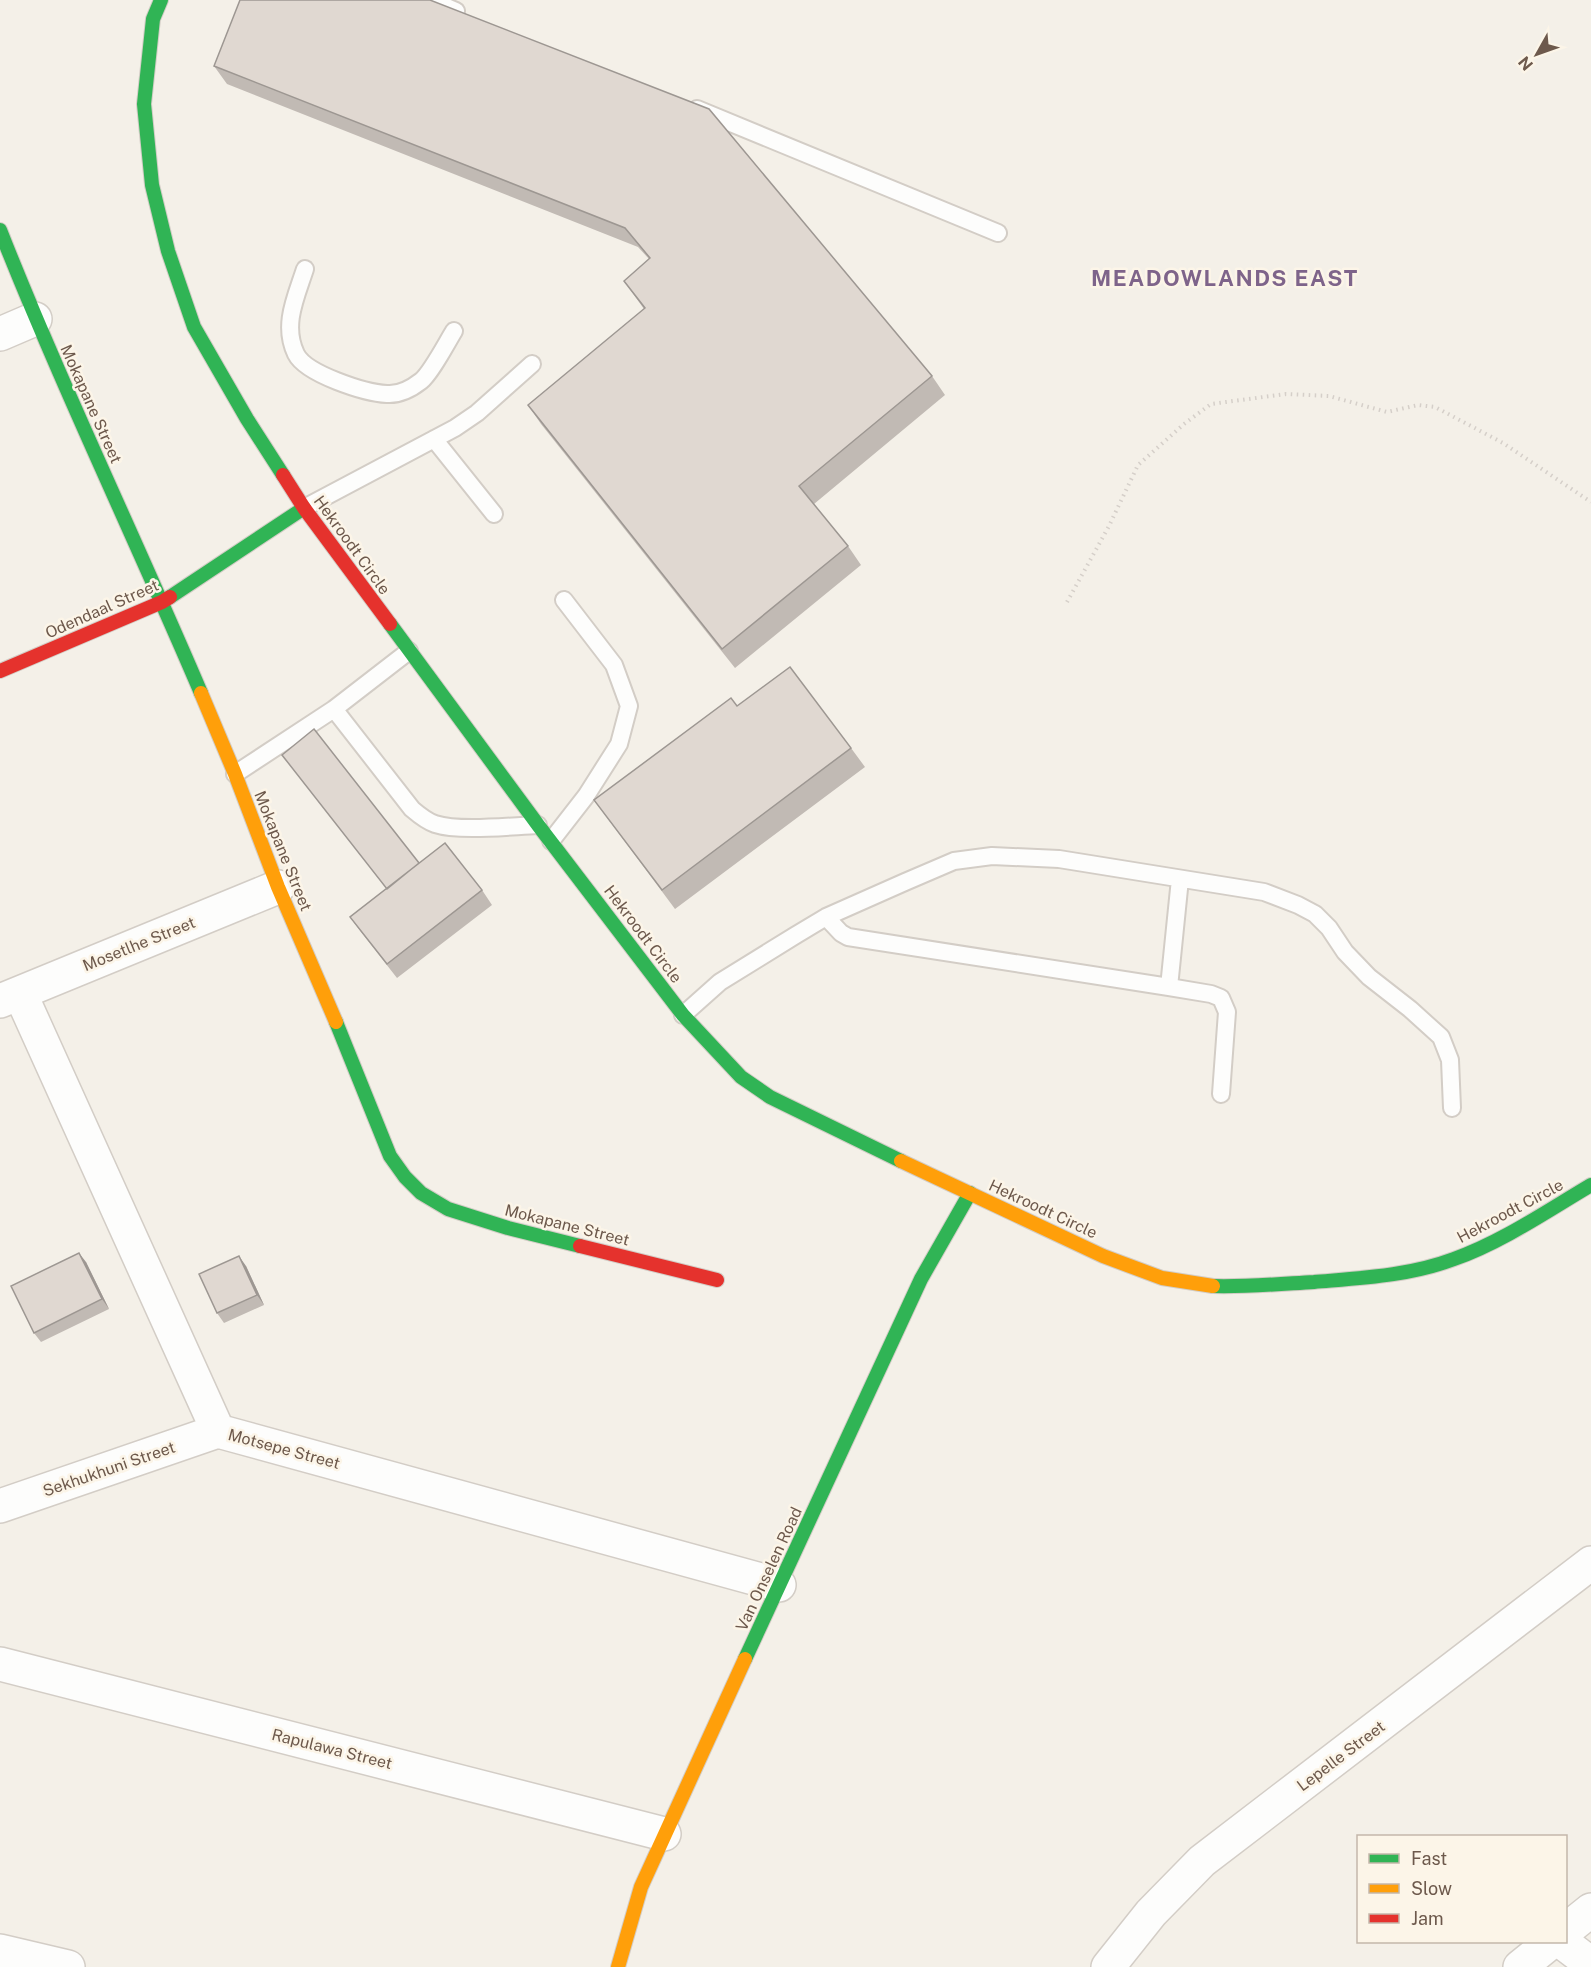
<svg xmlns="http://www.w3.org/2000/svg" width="1591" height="1967" viewBox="0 0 1591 1967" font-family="'Public Sans',sans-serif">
	<rect width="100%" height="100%" fill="#f4f0e8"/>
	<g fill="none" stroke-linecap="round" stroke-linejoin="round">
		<defs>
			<path id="lane" d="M430,0L456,11
				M697,109L998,233
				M305,269C296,297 282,325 296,354C306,374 365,393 387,394C399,395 412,388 421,381C431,373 446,344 454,331
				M434,439L494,514
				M304,508L455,428L477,413L532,364
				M334,709L412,809C419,815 426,821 435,824C459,832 511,826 538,825
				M235,774L334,709L409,651
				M551,841L586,796L619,744L629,706L614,665L564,600
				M826,917L841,933L848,937L1169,987L1211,994L1221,998L1227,1012L1221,1094
				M1169,987L1180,879
				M683,1015L720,982L796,935L826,917L905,882L954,861L992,856L1059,859L1264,892L1298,905L1315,914L1329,928L1345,952L1369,977L1410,1009L1441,1037L1450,1060L1452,1108"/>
			<path id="street" d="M0,334L35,319
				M20,993L218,1431
				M0,1001L278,887
				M218,1431L779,1585
				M0,1506L218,1431
				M0,1664L664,1834
				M1566,1930L1591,1910
				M1562,1942L1591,1964
				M0,1951L68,1967
				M1108,1967L1151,1913L1202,1861L1591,1563
				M1520,1967L1551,1942"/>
			<path id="fast" d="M161,0L153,19L144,104L152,185L168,251L194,327L247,419L283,475
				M0,230C62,387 135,538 201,693
				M170,597L304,508
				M390,624L538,825L683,1015L741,1077L770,1097L901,1161
				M336,1022L390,1156L405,1177L421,1193L448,1209L508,1228L580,1246
				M1213,1286C1247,1287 1280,1284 1314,1282C1361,1278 1409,1276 1454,1259C1502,1242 1547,1211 1591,1185
				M745,1659L921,1279L970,1193"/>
			<path id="slow" d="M201,693L235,774L278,887L336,1022
				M901,1161L1103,1256L1162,1278L1213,1286
				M618,1967L641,1887L745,1659"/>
			<path id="jam" d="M283,475L304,508L390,624
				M0,671L162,602L170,597
				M580,1246L717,1280"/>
		</defs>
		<!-- lane casing -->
		<use href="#lane" stroke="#d3cdc6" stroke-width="20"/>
		<!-- street casing -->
		<use href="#street" stroke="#d3cdc6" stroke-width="36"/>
		<!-- fast casing -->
		<use href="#fast" stroke="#d3cdc6" stroke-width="16"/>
		<!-- slow casing -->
		<use href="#slow" stroke="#d3cdc6" stroke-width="16"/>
		<!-- jam casing -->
		<use href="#jam" stroke="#d3cdc6" stroke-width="16"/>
		<!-- path -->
		<path stroke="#d5cfc9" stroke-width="4" stroke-dasharray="1.5 4.5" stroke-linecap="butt" d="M1067,602L1109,526L1138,465L1184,424L1211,404L1286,394L1329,396L1387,412L1418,405L1435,407L1503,443L1591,502"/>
		<!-- lane -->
		<use href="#lane" stroke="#fdfdfc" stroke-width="16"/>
		<!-- street -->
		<use href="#street" stroke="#fdfdfc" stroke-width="33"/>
		<!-- fast -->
		<use href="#fast" stroke="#30b455" stroke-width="14"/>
		<!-- slow -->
		<use href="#slow" stroke="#ff9f0a" stroke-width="14"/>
		<!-- jam -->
		<use href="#jam" stroke="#e5322d" stroke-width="14"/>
	</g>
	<!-- wall -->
	<path fill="#c1bab4" d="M240,0L932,376L945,395L814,504L848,546L861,565L735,668L541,424L528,405L644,309L624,281L649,259L638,247L227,84L214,66Z
		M737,706L851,748L865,767L675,909L594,800Z
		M419,863L482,890L492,905L397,978L361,932L350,917Z
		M86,1262L109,1309L41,1342L34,1333Z
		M246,1266L264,1305L224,1323L217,1313Z"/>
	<!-- shaded-wall -->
	<path fill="#9d9792" d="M79,1253L86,1262L109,1309L102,1299Z
		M239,1256L246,1266L264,1305L257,1295Z"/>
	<!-- building -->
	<path fill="#e0d8d1" stroke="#9d9792" stroke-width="1.5" d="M240,0H430L709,109L932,376L799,486L848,546L722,649L528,405L645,308L624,281L650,258L625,228L214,66Z
		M790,667L851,748L662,890L594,800L731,698L737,706Z
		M314,729L419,863L387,889L282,755Z
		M445,843L482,890L387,964L350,917Z
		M79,1253L102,1299L34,1333L11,1286Z
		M239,1256L257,1295L217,1313L199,1274Z"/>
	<g text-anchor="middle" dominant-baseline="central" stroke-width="5" stroke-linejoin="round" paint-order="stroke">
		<!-- street labels -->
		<g font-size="16" fill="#6d594c" stroke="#fcf5e8">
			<text transform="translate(91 404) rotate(66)">Mokapane Street</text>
			<text transform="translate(352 545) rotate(54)">Hekroodt Circle</text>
			<text transform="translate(102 609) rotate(-24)">Odendaal Street</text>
			<text transform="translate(283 851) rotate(68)">Mokapane Street</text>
			<text transform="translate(643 934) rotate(53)">Hekroodt Circle</text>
			<text transform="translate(139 944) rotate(-22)">Mosetlhe Street</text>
			<text transform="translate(1043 1209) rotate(25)">Hekroodt Circle</text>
			<text transform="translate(1510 1211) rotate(-28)">Hekroodt Circle</text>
			<text transform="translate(567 1225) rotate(14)">Mokapane Street</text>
			<text transform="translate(284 1449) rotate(15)">Motsepe Street</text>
			<text transform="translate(109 1469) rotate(-19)">Sekhukhuni Street</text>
			<text transform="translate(769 1569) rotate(-65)">Van Onselen Road</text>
			<text transform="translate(332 1749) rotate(14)">Rapulawa Street</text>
			<text transform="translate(1341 1756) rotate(-37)">Lepelle Street</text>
		</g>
		<!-- district labels -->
		<g font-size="22" font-weight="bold" letter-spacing="1.5" fill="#7e648a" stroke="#fcf5e8">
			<text x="1225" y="278">MEADOWLANDS EAST</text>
		</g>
	</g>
	<!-- legend -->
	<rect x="1357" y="1835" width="210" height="108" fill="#fcf5e8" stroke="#c3b7aa" stroke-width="1.5"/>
	<rect x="1369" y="1854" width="30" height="9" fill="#30b455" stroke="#c3b7aa" stroke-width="1.5"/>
	<text x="1411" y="1865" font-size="18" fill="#6d594c">Fast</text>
	<rect x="1369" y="1884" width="30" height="9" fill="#ff9f0a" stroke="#c3b7aa" stroke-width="1.5"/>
	<text x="1411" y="1895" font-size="18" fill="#6d594c">Slow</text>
	<rect x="1369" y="1914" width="30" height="9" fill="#e5322d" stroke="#c3b7aa" stroke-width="1.5"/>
	<text x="1411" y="1925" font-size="18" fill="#6d594c">Jam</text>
	<!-- north arrow -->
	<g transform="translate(1537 54) rotate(230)" stroke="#fcf5e8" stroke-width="4.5" paint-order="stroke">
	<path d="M0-4.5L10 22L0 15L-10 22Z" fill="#6d594c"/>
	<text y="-9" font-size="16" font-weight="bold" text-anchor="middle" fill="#6d594c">N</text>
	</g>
</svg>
